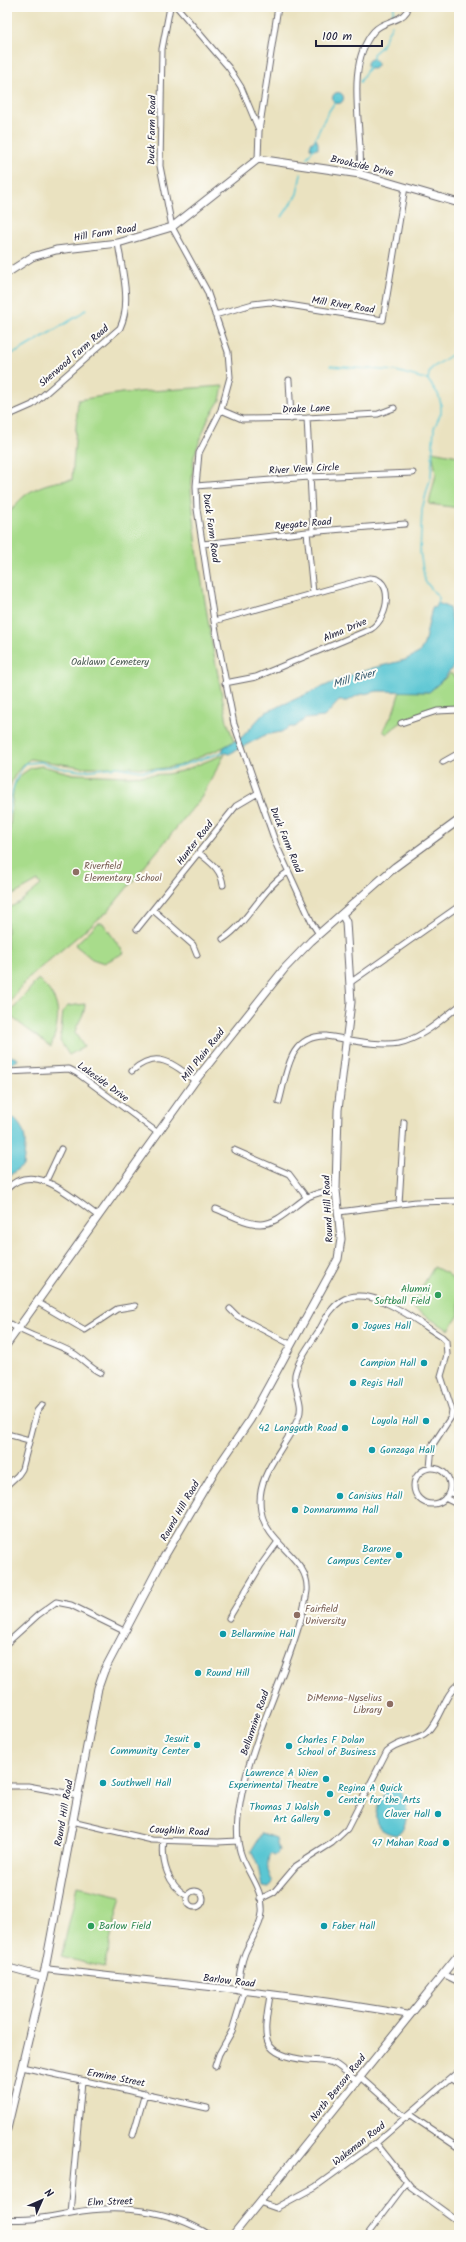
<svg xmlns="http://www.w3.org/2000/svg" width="466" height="2242" viewBox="0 0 466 2242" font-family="Kalam,sans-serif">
	<rect width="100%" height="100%" fill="#fdfcf7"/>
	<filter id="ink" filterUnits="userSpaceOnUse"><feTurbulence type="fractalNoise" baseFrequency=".025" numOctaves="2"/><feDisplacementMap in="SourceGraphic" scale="8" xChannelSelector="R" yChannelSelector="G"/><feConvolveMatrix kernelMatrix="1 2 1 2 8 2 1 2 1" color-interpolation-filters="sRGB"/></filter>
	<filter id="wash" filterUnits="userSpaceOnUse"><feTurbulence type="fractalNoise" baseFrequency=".012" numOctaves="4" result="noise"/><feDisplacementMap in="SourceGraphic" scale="16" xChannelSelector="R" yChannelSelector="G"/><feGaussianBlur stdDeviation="0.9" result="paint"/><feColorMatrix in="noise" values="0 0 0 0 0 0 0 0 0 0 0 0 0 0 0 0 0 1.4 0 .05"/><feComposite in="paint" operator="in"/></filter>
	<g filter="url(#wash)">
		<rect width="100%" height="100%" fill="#eae2c0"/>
		<!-- green -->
		<path fill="#a8dc8b" stroke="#657f63" d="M223,386L220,400L208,419L194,456L191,491L198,557L211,639L227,721L234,741L224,747L178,766L157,769L131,767H82L30,759C18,767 8,784 7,798V517C22,491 43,482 72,480L78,400L122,393Z
			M432,451L458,456L459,453V508L429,504L436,474Z
			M451,673L459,683V707C432,705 407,715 387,734L383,731L393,713L400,691L429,692Z
			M225,754L201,798L108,911L28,978L7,1006V909L20,902L41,885L38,881L13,895L7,894V861L13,793L14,785L22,774L31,768L42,766L73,774L128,776L167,774L182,771Z
			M98,923H103L124,953L104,963L92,959L75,945Z
			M38,979C62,1000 61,1017 51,1047L10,1016L11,1012Z
			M85,1004C85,1016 77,1022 75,1033L84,1047L69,1055L60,1041L63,1011L68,1006Z
			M434,1267L448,1274L459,1287V1315L449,1330L414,1309L412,1303Z
			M78,1886L121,1896L104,1967L61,1957Z"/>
		<!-- water -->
		<path fill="#5ac6d3" stroke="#3e7487" d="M367 64a5 5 0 1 1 10 0a5 5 0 1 1-10 0Z
			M332.5 98a5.5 5.5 0 1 1 11 0a5.5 5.5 0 1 1-11 0Z
			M316,139L318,143V149L310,148L311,143Z
			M438,603L449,608C461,653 466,660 429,692L378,691L358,695L348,701H339L324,717L305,719L295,727H290L281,732L265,735L229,754L222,752L224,747L242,737L264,713L345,677L373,668L405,660L419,653L424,644L432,608L436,607Z
			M7,1055L17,1058L18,1060L7,1066Z
			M7,1113C29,1129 26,1140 23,1166L7,1177Z
			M391,1784H396C407,1797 413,1824 396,1835C363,1829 377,1802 391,1784Z
			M262,1833L276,1838L279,1852L275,1856L270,1854C266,1864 267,1872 273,1882L269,1888L262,1887L258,1866L251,1851Z"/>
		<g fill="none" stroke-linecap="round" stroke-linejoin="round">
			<!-- stream -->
			<path stroke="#5ac6d3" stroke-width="1.5" d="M392,17L394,7
				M373,60V54L381,47L392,25
				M360,82L369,67
				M315,139L327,114L335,102
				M307,158L314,148
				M282,217L297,194L301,174
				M7,355L17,352L78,316L86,309
				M330,366L396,371L428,380
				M438,604L439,598L425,581L420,552L422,509L431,476L434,428L441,413V404L438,394L428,380L429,373L432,368L459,350
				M7,826C10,803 11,781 26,763L41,762L61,768L83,771L116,767L142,771L171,769L223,752"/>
		</g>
	</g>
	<g filter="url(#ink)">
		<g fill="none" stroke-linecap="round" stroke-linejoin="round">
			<defs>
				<path id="minor" d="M170,7L162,49L160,166L172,227L207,291L228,352L230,377L221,410L199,453L196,486L197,509L214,621L234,724L276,844L312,923L319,934
					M177,7L229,68L241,87L259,130
					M258,159L259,131L278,7
					M360,174C364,131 343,67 374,31C384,20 399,23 407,11
					M215,315L253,304L270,302L383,320L405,187
					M289,380L291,419
					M221,410L242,419L307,418L378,414L394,408
					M7,416L32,405L120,328C132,302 122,270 118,243
					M307,418L313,532
					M196,486L309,477L413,473
					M307,532L313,593
					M203,544L307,532L405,524
					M214,621L369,578C394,577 390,617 371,629L256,677L225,683
					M401,723L437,711L459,710
					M443,762L459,753
					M199,853C211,863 221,869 223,885
					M153,910L193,945L197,955
					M137,929L236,806L258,793
					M223,939C249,922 261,889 288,872
					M351,982L459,906
					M132,1071C156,1049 173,1063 195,1081
					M7,1072L69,1069L77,1073L158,1133
					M279,1102C287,1074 288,1035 326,1036C347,1039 378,1047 399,1043C421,1039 442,1019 459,1006
					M234,1150L289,1174L307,1198
					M46,1181L61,1149
					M7,1189C34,1159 75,1200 98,1216
					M399,1204L404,1122
					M216,1209C229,1214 246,1224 260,1224C278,1224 292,1207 306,1198C315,1193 326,1191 336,1190
					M339,1212L416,1202L459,1201
					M37,1302L85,1330L117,1309L135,1306
					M230,1309L237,1316L290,1344
					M7,1322C28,1337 52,1341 73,1353C83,1359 90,1368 101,1373
					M7,1434L29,1440
					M414 1486a18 18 0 1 1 36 0a18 18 0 1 1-36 0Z
					M7,1485L18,1475L22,1469L37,1411L42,1405
					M449,1492L459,1496
					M445,1498L459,1505
					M229,1618L261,1565L277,1543
					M7,1643L38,1615L56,1602L71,1605L124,1631
					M7,1786H28L77,1795
					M72,1821L152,1840L218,1842L238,1841
					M164,1841C161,1862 168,1885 187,1896
					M187 1899a8 8 0 1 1 16 0a8 8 0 1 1-16 0Z
					M260,1899L274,1892L296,1866L332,1843L347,1829L387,1751C399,1740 417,1741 427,1732C441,1719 443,1696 459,1683
					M443,1974L459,1982
					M238,1991C239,1978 240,1965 245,1953C250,1941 261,1926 262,1913C264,1892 249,1875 242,1857C234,1837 238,1813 242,1793C252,1745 274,1699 290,1653C297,1633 304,1612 307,1591C310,1558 267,1546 261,1511C254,1474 287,1448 299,1416C304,1402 293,1389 295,1374C298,1360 310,1344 318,1332C324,1322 330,1308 341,1301C370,1282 417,1322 442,1337L446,1341L447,1355L441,1376L452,1410L451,1417L432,1446L430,1468
					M270,1995C264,2037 257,2054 307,2060C316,2061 327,2060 335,2064C342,2068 350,2076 357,2081
					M215,2066L219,2054L232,2031L244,1992
					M22,2067L207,2108
					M360,2077L406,2118
					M451,2079L459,2084
					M410,2115L459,2148
					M133,2135L145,2093
					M376,2143L411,2187L459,2222
					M259,2202L276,2208L315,2187L376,2143L459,2071
					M70,2213L82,2081
					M7,2219C31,2221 47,2217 71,2213C118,2204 169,2209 210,2235
					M367,2235L406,2183"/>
				<path id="tertiary" d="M7,1967L43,1977
					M45,1969C167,1983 290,1993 410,2015"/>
				<path id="secondary" d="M7,273L32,257L56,250L118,243L172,227L258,159L360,174L459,203
					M7,1344L195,1081L285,968L311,941L395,867L459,820
					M7,2129L45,1969L98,1688L104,1671L164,1557L213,1474L250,1420L338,1259L341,1239L336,1190L338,1110L351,1002L346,922L342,914
					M233,2235L459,1954"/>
			</defs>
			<!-- minor casing -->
			<use href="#minor" stroke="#68656a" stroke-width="7"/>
			<!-- tertiary casing -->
			<use href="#tertiary" stroke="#68656a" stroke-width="8"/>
			<!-- secondary casing -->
			<use href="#secondary" stroke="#68656a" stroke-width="9"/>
			<!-- minor -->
			<use href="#minor" stroke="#fff" stroke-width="5"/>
			<!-- tertiary -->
			<use href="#tertiary" stroke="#fff" stroke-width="6"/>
			<!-- secondary -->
			<use href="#secondary" stroke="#fff" stroke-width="7"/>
		</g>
	</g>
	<!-- markers -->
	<g fill="#8d6e63" stroke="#fdfcf7" stroke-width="1.5">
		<circle cx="76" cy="872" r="4"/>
		<circle cx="297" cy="1615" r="4"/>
		<circle cx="390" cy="1704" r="4"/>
	</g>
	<g fill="#2e9e5b" stroke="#fdfcf7" stroke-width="1.5">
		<circle cx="438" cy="1295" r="4"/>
		<circle cx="91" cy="1926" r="4"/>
	</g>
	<g fill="#0f9aa8" stroke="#fdfcf7" stroke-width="1.5">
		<circle cx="355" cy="1326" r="4"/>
		<circle cx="424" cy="1363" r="4"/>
		<circle cx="353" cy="1383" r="4"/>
		<circle cx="426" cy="1421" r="4"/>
		<circle cx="345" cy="1428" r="4"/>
		<circle cx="372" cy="1450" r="4"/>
		<circle cx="340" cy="1496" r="4"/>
		<circle cx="295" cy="1510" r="4"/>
		<circle cx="399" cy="1555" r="4"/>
		<circle cx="223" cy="1634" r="4"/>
		<circle cx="198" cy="1673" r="4"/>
		<circle cx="197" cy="1745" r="4"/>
		<circle cx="289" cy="1746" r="4"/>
		<circle cx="326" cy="1779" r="4"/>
		<circle cx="103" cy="1783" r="4"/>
		<circle cx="330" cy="1794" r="4"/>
		<circle cx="327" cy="1813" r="4"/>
		<circle cx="438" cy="1814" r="4"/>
		<circle cx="446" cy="1843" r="4"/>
		<circle cx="324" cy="1926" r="4"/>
	</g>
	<g text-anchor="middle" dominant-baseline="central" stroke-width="4" stroke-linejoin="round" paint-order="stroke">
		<!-- street labels -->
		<g font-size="10" fill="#22223b" stroke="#fdfcf7">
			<text transform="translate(152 130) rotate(-89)">Duck Farm Road</text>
			<text transform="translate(362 166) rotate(13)">Brookside Drive</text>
			<text transform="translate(105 233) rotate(-9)">Hill Farm Road</text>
			<text transform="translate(343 305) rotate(9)">Mill River Road</text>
			<text transform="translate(74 356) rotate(-41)">Sherwood Farm Road</text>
			<text transform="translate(306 409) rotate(-2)">Drake Lane</text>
			<text transform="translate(304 469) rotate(-3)">River View Circle</text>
			<text transform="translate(303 524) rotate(-5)">Ryegate Road</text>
			<text transform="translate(211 528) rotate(82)">Duck Farm Road</text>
			<text transform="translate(345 630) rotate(-23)">Alma Drive</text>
			<text transform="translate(286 840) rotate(68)">Duck Farm Road</text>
			<text transform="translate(195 843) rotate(-52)">Hunter Road</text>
			<text transform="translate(203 1055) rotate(-52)">Mill Plain Road</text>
			<text transform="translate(103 1082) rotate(36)">Lakeside Drive</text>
			<text transform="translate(328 1209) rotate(-93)">Round Hill Road</text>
			<text transform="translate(180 1511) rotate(-60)">Round Hill Road</text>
			<text transform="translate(255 1723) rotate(-71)">Bellarmine Road</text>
			<text transform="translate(64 1813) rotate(-80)">Round Hill Road</text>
			<text transform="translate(179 1831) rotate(3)">Coughlin Road</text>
			<text transform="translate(229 1981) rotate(7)">Barlow Road</text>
			<text transform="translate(116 2078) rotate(11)">Ermine Street</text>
			<text transform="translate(338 2088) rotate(-51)">North Benson Road</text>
			<text transform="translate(359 2144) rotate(-38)">Wakeman Road</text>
			<text transform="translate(110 2202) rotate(-2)">Elm Street</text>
		</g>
		<!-- park labels -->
		<g font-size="10" fill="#4a5a53" stroke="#fdfcf7">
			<text x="110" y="662">Oaklawn Cemetery</text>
		</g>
		<!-- education labels -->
		<g font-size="10" fill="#785e54" stroke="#fdfcf7" text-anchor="start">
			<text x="84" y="866">Riverfield<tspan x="84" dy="12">Elementary School</tspan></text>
			<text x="305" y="1609">Fairfield<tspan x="305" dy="12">University</tspan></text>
			<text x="382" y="1698" text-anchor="end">DiMenna-Nyselius<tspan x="382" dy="12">Library</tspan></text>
		</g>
		<!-- leisure labels -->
		<g font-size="10" fill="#27864d" stroke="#fdfcf7" text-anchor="end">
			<text x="430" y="1289">Alumni<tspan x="430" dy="12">Softball Field</tspan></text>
			<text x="99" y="1926" text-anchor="start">Barlow Field</text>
		</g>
		<!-- culture labels -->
		<g font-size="10" fill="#0d838f" stroke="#fdfcf7" text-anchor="start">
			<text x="363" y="1326">Jogues Hall</text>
			<text x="416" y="1363" text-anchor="end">Campion Hall</text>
			<text x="361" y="1383">Regis Hall</text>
			<text x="418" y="1421" text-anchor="end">Loyola Hall</text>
			<text x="337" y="1428" text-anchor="end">42 Langguth Road</text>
			<text x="380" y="1450">Gonzaga Hall</text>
			<text x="348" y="1496">Canisius Hall</text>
			<text x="303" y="1510">Donnarumma Hall</text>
			<text x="391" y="1549" text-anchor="end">Barone<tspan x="391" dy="12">Campus Center</tspan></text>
			<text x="231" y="1634">Bellarmine Hall</text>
			<text x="206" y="1673">Round Hill</text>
			<text x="189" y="1739" text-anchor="end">Jesuit<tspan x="189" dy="12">Community Center</tspan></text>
			<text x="297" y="1740">Charles F Dolan<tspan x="297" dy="12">School of Business</tspan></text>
			<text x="318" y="1773" text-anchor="end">Lawrence A Wien<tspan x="318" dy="12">Experimental Theatre</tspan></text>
			<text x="111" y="1783">Southwell Hall</text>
			<text x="338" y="1788">Regina A Quick<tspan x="338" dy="12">Center for the Arts</tspan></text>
			<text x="319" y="1807" text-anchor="end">Thomas J Walsh<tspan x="319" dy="12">Art Gallery</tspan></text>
			<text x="430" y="1814" text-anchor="end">Claver Hall</text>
			<text x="438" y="1843" text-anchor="end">47 Mahan Road</text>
			<text x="332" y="1926">Faber Hall</text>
		</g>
		<!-- water labels -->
		<g font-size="11" font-style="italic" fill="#365b70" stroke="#fdfcf7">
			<text transform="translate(354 679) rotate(-16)">Mill River</text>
		</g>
	</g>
	<!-- margin -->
	<rect width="466" height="2242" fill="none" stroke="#fdfcf7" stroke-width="24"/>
	<!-- north arrow -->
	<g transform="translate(42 2200) rotate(45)" stroke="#fdfcf7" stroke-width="3" paint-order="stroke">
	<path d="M0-3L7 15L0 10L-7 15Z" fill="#22223b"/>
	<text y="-6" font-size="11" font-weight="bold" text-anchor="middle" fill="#22223b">N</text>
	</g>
	<!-- scale -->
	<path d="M316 40v6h66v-6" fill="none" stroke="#22223b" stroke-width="2"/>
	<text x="322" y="40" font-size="12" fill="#22223b" stroke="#fdfcf7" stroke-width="3" paint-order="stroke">100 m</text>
</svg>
